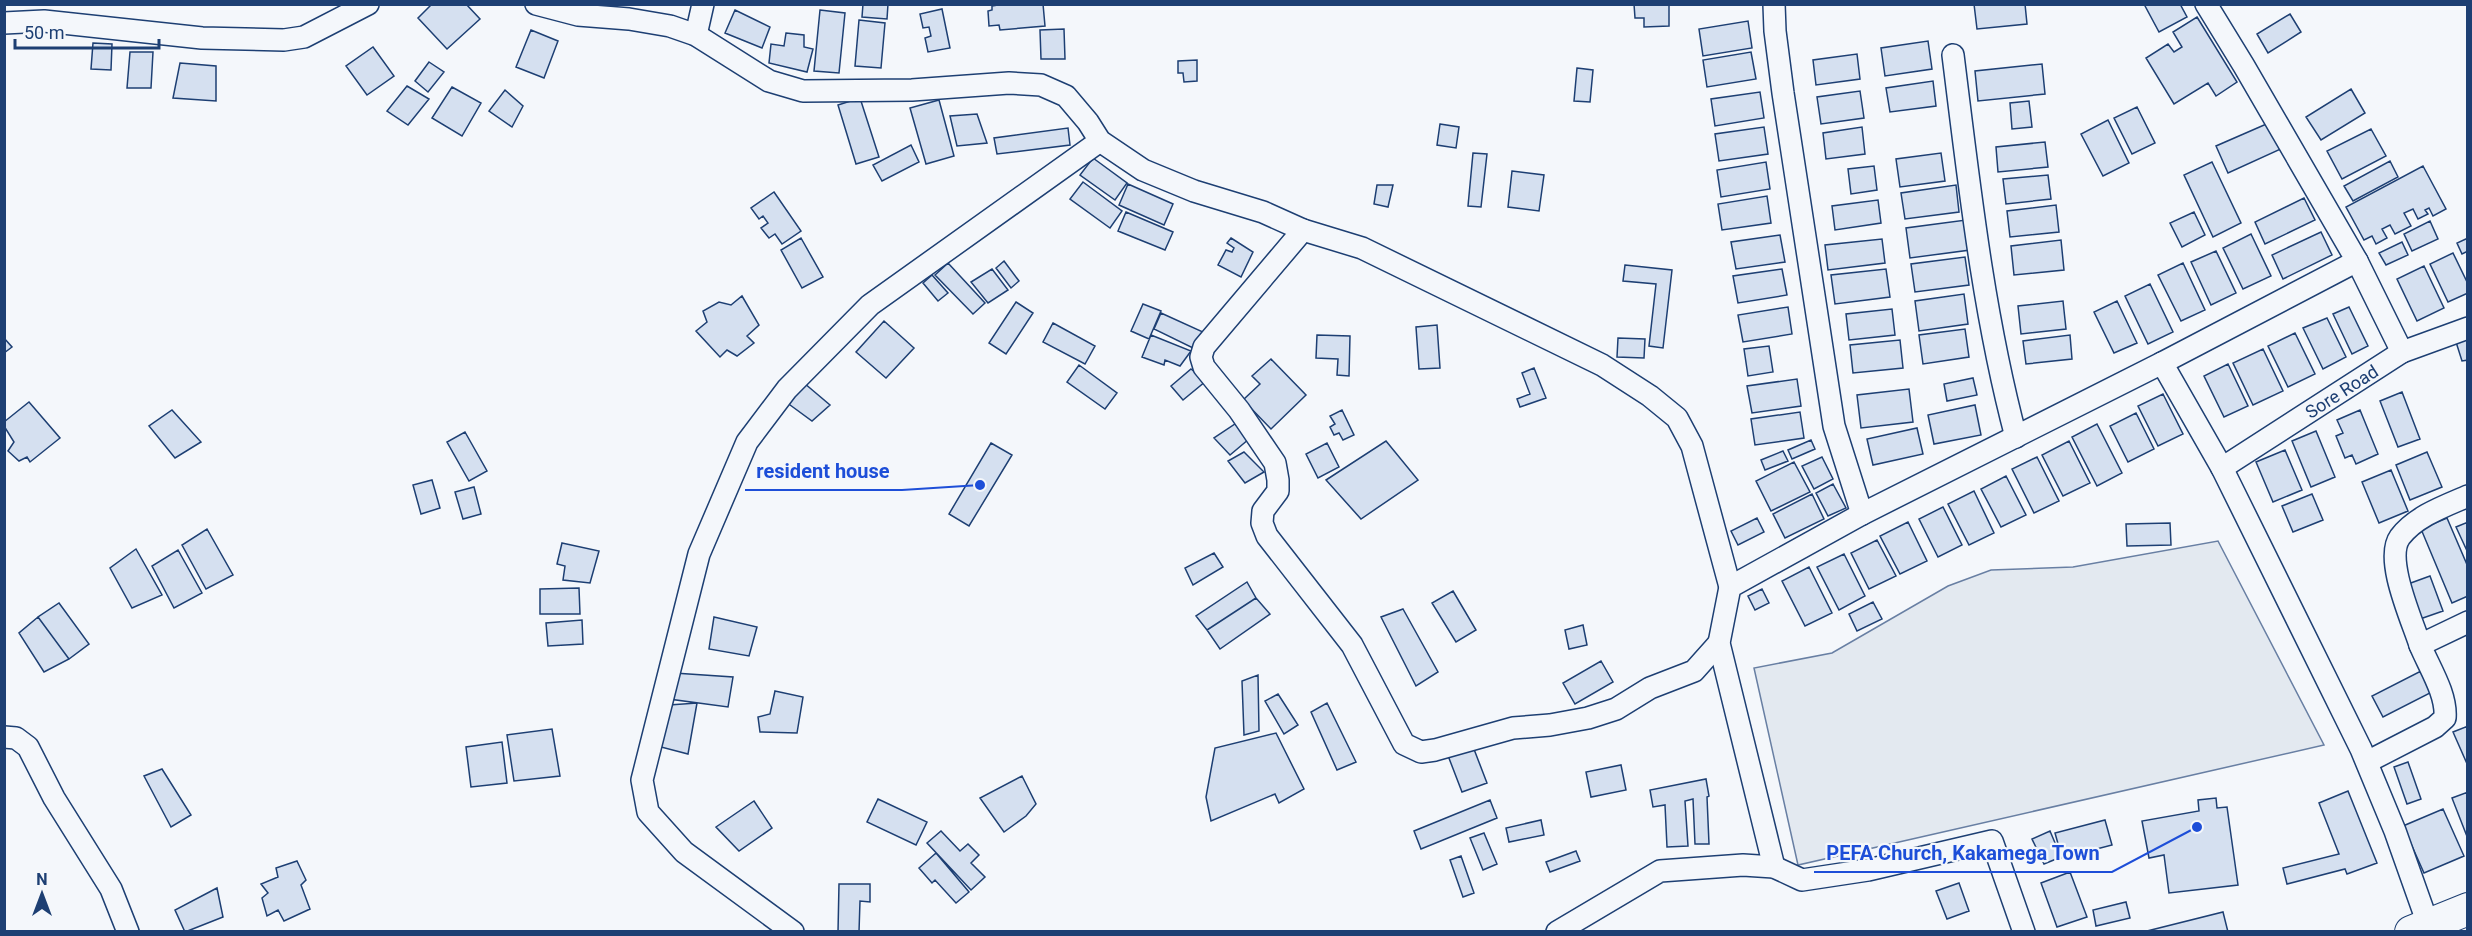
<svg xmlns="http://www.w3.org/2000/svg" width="2472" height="936" viewBox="0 0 2472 936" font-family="Roboto,sans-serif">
	<rect width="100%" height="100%" fill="#f4f7fb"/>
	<!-- green -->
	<path fill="#e3e9f0" stroke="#687fa3" stroke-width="1.5" d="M2218,541L2324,745L1798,865L1754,668L1832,653L1948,586L1991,570L2073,567Z"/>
	<!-- building -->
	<path fill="#d5e0f0" stroke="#1d3f73" stroke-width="1.5" d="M432,4H466L480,19L447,49L418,18Z
		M863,4H888L887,19L862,17Z
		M1004,4H1043L1045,26L1000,30L999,25L989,26L988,11L992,10V6Z
		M1634,4H1669V26L1644,27V18H1635Z
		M1974,4H2025L2027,24L1977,29Z
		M2144,4H2180L2187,17L2159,32Z
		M942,9L950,48L928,52L925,38L931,36L929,27L923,28L920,14Z
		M735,10L770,27L762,48L725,33Z
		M820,10L845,13L839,73L814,71Z
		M2290,14L2301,32L2268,53L2257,34Z
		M2197,17L2237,82L2216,96L2208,83L2174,104L2146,58L2168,44L2174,52L2182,47L2173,32Z
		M859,20L885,23L881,68L855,66Z
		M1748,21L1752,48L1703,56L1699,29Z
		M1064,29L1065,59H1041L1040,30Z
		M531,30L558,41L544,78L516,67Z
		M786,33L804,35V47L813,49L807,72L769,63L771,44L784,46Z
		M1928,41L1932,69L1885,76L1881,48Z
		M93,43L112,44L111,70L91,69Z
		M373,47L394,76L367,95L346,66Z
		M130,52H153L151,88H127Z
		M1751,52L1756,79L1707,87L1703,60Z
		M1857,54L1860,79L1816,85L1813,60Z
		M1197,60V81L1184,82L1183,73H1178V61Z
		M429,62L444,72L428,92L415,81Z
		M180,63L216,66V101L173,98Z
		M2042,64L2045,94L1978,101L1975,71Z
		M1577,68L1593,70L1590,102L1574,101Z
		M1933,81L1936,106L1890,112L1886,88Z
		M407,86L429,99L408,125L387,111Z
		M452,87L481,103L462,136L432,118Z
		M2351,89L2365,113L2321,140L2306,117Z
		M505,90L523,106L512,127L489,111Z
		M1860,91L1864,118L1821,124L1817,97Z
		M1760,92L1764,118L1715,126L1711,99Z
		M860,98L879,157L856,164L838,105Z
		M939,100L954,156L926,164L910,108Z
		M2029,101L2032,127L2012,129L2010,103Z
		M2137,107L2155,143L2132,154L2114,118Z
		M977,114L987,143L957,146L950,116Z
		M2108,120L2129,163L2103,176L2081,134Z
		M2271,122L2283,148L2228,173L2216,146Z
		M1440,124L1459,127L1456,148L1437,145Z
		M1764,127L1768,154L1719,161L1715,134Z
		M1862,127L1865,154L1826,159L1823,133Z
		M1068,128L1070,145L997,154L994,138Z
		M2371,129L2386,156L2342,179L2327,151Z
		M2045,142L2048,167L1998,172L1996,147Z
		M911,145L919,162L882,181L873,165Z
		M1473,153L1487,154L1481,207L1468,206Z
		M1941,153L1945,181L1900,187L1896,159Z
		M1093,158L1127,183L1115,200L1080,175Z
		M2390,161L2398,177L2353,201L2344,186Z
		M1766,162L1770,189L1721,197L1717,170Z
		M2212,162L2241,223L2213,237L2184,175Z
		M1874,166L1877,190L1851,194L1848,169Z
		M2423,166L2446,209L2433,216L2429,208L2425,210L2428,214L2418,219L2413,209L2404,213L2411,226L2395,234L2390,225L2382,229L2387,238L2376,244L2372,236L2364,240L2346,207Z
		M1512,171L1544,175L1539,211L1508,207Z
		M2048,175L2051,199L2006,204L2003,179Z
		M1083,182L1122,211L1110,228L1070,199Z
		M1128,184L1173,204L1164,225L1119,205Z
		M1377,185H1393L1388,207L1374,204Z
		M1956,185L1959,212L1905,219L1901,193Z
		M774,192L801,231L782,244L775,234L769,238L761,228L768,223L763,216L759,219L751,208Z
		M1767,196L1771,223L1722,230L1718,204Z
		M2304,198L2315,220L2265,244L2255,222Z
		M1878,200L1881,223L1835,230L1832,206Z
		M2056,205L2059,232L2010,237L2007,211Z
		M1126,212L1173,232L1165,250L1118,231Z
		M2194,212L2205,235L2182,247L2170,223Z
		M1966,220L1970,250L1910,258L1906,228Z
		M2430,221L2438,239L2412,251L2404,234Z
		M2321,232L2332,255L2283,279L2272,255Z
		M2251,234L2271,276L2243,289L2223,248Z
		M1780,235L1785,262L1736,269L1731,242Z
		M801,238L823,277L802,288L781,250Z
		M1231,238L1253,252L1241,277L1218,265L1226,250L1232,252L1234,248L1227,243Z
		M2468,238V251L2462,254L2457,243Z
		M1882,239L1885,263L1828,270L1825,245Z
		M2061,240L2064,270L2014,275L2011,246Z
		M2402,242L2408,255L2386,265L2379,253Z
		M2216,251L2236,293L2211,305L2191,262Z
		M2453,253L2468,284V293L2448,302L2430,264Z
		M1965,257L1969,285L1915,292L1911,264Z
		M1004,261L1019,281L1011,288L996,268Z
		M948,263L985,303L973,314L935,275Z
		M2183,263L2205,310L2181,321L2158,275Z
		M1625,265L1672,270L1663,348L1649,346L1656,284L1623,281Z
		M2424,266L2444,308L2417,321L2397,279Z
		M992,269L1008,290L988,303L971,282Z
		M1782,269L1787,295L1738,303L1733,276Z
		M1886,269L1890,297L1835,304L1831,275Z
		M932,275L948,293L938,301L923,283Z
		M2150,284L2173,332L2148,344L2125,296Z
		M1964,294L1968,324L1919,331L1915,301Z
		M742,296L759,325L747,336L754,343L737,356L727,350L720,357L696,331L707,322L703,311L719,302L731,305Z
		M2063,301L2066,329L2021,334L2018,306Z
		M2117,301L2137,343L2114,353L2094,312Z
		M1016,302L1033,313L1006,354L989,343Z
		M1143,304L1161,311L1149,339L1131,331Z
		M1788,307L1792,334L1743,342L1738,315Z
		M2349,307L2368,346L2352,354L2333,314Z
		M1892,309L1895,335L1849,340L1846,314Z
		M1161,313L1203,332L1195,349L1154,329Z
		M2327,318L2346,357L2323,369L2303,328Z
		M884,321L914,348L886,378L856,352Z
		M1053,323L1095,346L1085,364L1043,342Z
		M1437,325L1440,368L1419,369L1416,327Z
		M1965,329L1969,357L1923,364L1919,335Z
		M2295,333L2315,374L2288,387L2268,346Z
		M1151,335L1191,351L1180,366L1165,360L1164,365L1142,357Z
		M1317,335L1350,336L1349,376L1337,375L1338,359L1316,358Z
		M2070,335L2072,359L2026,364L2023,341Z
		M4,338L12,347L4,353Z
		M1618,338L1645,339L1644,358L1617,357Z
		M2468,339V360L2462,361L2456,342Z
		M1900,340L1903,368L1853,373L1850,345Z
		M1769,346L1773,372L1748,376L1744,349Z
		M2263,349L2283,391L2253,405L2233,363Z
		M1271,359L1306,395L1271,429L1243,400L1260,384L1252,376Z
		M2228,364L2248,406L2224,417L2204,376Z
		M1079,365L1117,393L1105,409L1067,382Z
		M1534,368L1546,398L1520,407L1517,399L1530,394L1522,373Z
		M1191,369L1206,381L1183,400L1171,386Z
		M1973,378L1977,395L1947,401L1944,384Z
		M1797,379L1801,406L1752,413L1747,386Z
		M804,383L830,405L812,421L786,402Z
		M1909,389L1913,422L1861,428L1857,395Z
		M2402,392L2420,439L2398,447L2380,401Z
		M2163,394L2183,434L2158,446L2138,406Z
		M29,402L60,438L30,462L27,457L19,461L8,451L14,442L4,426V422Z
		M1975,405L1981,435L1934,444L1928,415Z
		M172,410L201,442L175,458L149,426Z
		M1342,410L1354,435L1343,440L1339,433L1334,435L1330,427L1335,424L1330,416Z
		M2360,410L2378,454L2356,464L2352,455L2345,458L2336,436L2343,433L2337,420Z
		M1800,412L1804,438L1755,445L1751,419Z
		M2136,413L2154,449L2128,462L2110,426Z
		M1235,424L1249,439L1230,455L1214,438Z
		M2097,424L2122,473L2097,486L2072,437Z
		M1917,428L1923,454L1873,465L1867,439Z
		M2316,431L2335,477L2311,487L2292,441Z
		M465,432L487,471L469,481L447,442Z
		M1811,440L1815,449L1792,459L1788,450Z
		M1386,441L1418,480L1361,519L1326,480Z
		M2069,441L2090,483L2063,496L2042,455Z
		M991,443L1012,455L969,526L949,514Z
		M1327,443L1339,467L1318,478L1306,454Z
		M2285,450L2302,490L2273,502L2256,462Z
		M1783,451L1788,461L1765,470L1761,460Z
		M1244,452L1264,472L1245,483L1228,461Z
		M2427,452L2442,487L2410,500L2396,465Z
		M1822,457L1833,479L1814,489L1802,466Z
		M2037,457L2059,501L2034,513L2012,469Z
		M1794,462L1810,492L1771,511L1756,481Z
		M2391,470L2408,511L2379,523L2362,482Z
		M2006,476L2026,515L2001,527L1981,489Z
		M432,480L440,508L421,514L413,485Z
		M1833,484L1846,508L1828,516L1816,493Z
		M474,487L481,514L463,519L455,492Z
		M1974,491L1994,533L1969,545L1948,504Z
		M1812,494L1824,519L1785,538L1773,514Z
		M2312,494L2323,520L2293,532L2282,506Z
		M1943,507L1962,545L1938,557L1919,519Z
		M1757,518L1764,532L1738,545L1731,531Z
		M2447,518L2468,567V596L2452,603L2421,529Z
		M1908,522L1927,561L1900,574L1880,536Z
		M2468,522V553L2456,527Z
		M2170,523L2171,545L2127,546L2126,524Z
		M207,529L233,575L206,589L182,545Z
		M1877,540L1896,576L1869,589L1851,553Z
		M562,543L599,551L590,583L563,580L565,566L557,564Z
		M136,549L162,595L132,608L110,568Z
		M178,550L202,593L174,608L152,566Z
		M1214,553L1223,567L1193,585L1185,568Z
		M1844,554L1865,596L1839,610L1817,567Z
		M1809,567L1832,613L1805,626L1782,581Z
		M2430,576L2443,611L2420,619L2408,584Z
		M1247,582L1256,598L1207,630L1196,616Z
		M579,588L580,614H540V589Z
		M1762,589L1769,603L1755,610L1748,596Z
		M1453,591L1476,630L1456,642L1432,603Z
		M1256,598L1270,614L1220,649L1207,630Z
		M1873,602L1882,619L1857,631L1849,614Z
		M59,603L89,644L69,659L38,617Z
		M1403,609L1438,672L1416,686L1381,617Z
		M38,617L69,659L44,672L19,633Z
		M714,617L757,627L749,656L709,649Z
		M582,620L583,644L548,646L546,623Z
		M1583,625L1587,645L1569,649L1565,630Z
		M1601,661L1613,682L1575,704L1563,683Z
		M2421,671L2432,692L2383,717L2372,696Z
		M674,673L733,677L728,707L669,699Z
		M1258,675L1259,731L1244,735L1242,681Z
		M775,691L803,697L797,733L760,732L758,717L770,714Z
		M1278,694L1298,725L1284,734L1265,701Z
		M697,703L688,754L661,747L669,705Z
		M1327,703L1356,762L1337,770L1311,712Z
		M2468,726V766L2453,732Z
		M552,729L560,776L514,781L507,735Z
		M1276,733L1304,789L1279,803L1275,794L1211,821L1206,797L1215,748Z
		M502,742L507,783L471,787L466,747Z
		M1472,744L1487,783L1462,792L1447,753Z
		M2408,762L2421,799L2407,804L2394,767Z
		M1621,765L1626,790L1591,797L1586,772Z
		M162,769L191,815L171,827L144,776Z
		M1022,776L1036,804L1026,816L1004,832L980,798Z
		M1706,779L1709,796L1707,797L1709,844H1695L1693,799L1685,801L1688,846L1667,847L1665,805L1653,807L1650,790Z
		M2348,791L2377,863L2347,874L2345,869L2287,884L2283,868L2339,854L2319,803Z
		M2468,792V839L2452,798Z
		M2216,798L2217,808L2227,807L2238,885L2169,893L2164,855L2149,858L2142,821L2199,811L2198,800Z
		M878,799L927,822L916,845L867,822Z
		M1490,800L1497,818L1421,849L1414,831Z
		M754,801L772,828L739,851L716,827Z
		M2443,809L2464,856L2424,873L2403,826Z
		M1541,820L1544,835L1509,842L1506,828Z
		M2105,820L2112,845L2062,858L2055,833Z
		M941,831L960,851L968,844L979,855L971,863L985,877L971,890L927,843Z
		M2050,831L2061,857L2044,864L2032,839Z
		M1484,833L1497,864L1483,870L1470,838Z
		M1576,851L1580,861L1550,872L1546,862Z
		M936,853L969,892L956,903L935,880L932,883L919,868Z
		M1461,856L1474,893L1463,897L1450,860Z
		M297,861L306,880L301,885L310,909L284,921L278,910L267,916L262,898L268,893L261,884L278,877L276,868Z
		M2070,872L2087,917L2057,927L2041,883Z
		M1959,883L1969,911L1947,919L1936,891Z
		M839,884H870V902L860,901L859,932H838Z
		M217,888L223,917L185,932L175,910Z
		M2126,902L2130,918L2096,926L2093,910Z
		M2223,912L2228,932H2143Z"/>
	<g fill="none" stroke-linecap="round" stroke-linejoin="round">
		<defs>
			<g id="minor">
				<path d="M536,4L578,15L629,19L670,26L696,35L769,81L803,91L912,90L1009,83L1041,85L1066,96L1088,122L1100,141L1143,170L1194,191L1263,212L1303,230L1362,248L1602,365L1650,396L1677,418L1692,446L1730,587"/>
				<path d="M1774,4L1775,31L1783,93L1834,426L1862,514L2162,363"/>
				<path d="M2206,4L2244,66L2357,261L2162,363L2222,468L2361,749L2395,831L2428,924"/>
				<path d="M4,23L44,21L202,38L284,40L304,37L368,4"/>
				<path d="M696,35L703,4"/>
				<path d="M1953,55C1969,183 1983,313 2016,437"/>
				<path d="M1303,230L1204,347L1201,357L1204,367L1239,410L1275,463L1278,480V491L1263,511L1262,523L1267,536L1352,645L1404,744L1421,752L1435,750L1513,728L1550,725L1588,718L1616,709L1650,688L1694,671L1719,643"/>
				<path d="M2357,261L2402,352"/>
				<path id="s1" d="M2222,468L2402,352L2468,328"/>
				<path d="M2420,645C2412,620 2384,559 2400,537C2416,516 2445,506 2468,496"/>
				<path d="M4,737L16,738L28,747L54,798L111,889L128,932"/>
				<path d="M2367,762L2435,727L2445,718C2447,694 2429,667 2420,645L2468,622"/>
				<path d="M1774,867L1719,643L1730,587L1862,514"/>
				<path d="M793,932L684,852L648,812L642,780L699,554L747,442L787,389L870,305L1100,141"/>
				<path d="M1557,932L1660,871L1743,865L1774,867L1802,880L1868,870L1992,841L2024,932"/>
			</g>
			<path id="highway" d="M2411,932L2468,909"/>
		</defs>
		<!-- minor casing -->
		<use href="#minor" stroke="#1d3f73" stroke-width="24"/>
		<!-- highway casing -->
		<use href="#highway" stroke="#1d3f73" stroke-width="34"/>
		<!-- minor -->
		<use href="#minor" stroke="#f4f7fb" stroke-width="21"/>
		<!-- highway -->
		<use href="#highway" stroke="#f4f7fb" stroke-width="32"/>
	</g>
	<g text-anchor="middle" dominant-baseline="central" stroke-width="4.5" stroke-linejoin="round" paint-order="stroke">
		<!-- street labels -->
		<g font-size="18" fill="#1d3f73" stroke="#f4f7fb">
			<text stroke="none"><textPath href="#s1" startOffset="142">Sore Road</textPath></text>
		</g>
	</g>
	<!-- callouts -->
	<path fill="none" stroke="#1d4ed8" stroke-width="2" d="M980 485L902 490H745M2197 827L2112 872H1814"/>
	<g fill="#1d4ed8" stroke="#f4f7fb" stroke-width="2">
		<circle cx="980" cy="485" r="6"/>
		<circle cx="2197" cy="827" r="6"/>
	</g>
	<g font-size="20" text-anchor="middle" font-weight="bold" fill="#1d4ed8" stroke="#f4f7fb" stroke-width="4.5" stroke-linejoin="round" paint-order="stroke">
		<text x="823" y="478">resident house</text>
		<text x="1963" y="860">PEFA Church, Kakamega Town</text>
	</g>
	<!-- border -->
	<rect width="2472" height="936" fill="none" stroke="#1d3f73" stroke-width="12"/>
	<!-- north arrow -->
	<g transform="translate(42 894)" stroke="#f4f7fb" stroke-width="4.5" paint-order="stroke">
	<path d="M0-4.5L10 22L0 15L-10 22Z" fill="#1d3f73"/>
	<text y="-9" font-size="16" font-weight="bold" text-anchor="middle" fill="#1d3f73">N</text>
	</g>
	<!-- scale -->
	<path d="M15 39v9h144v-9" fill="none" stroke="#1d3f73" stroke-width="3"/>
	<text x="24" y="39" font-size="18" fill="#1d3f73" stroke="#f4f7fb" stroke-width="4.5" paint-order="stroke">50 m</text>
</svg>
